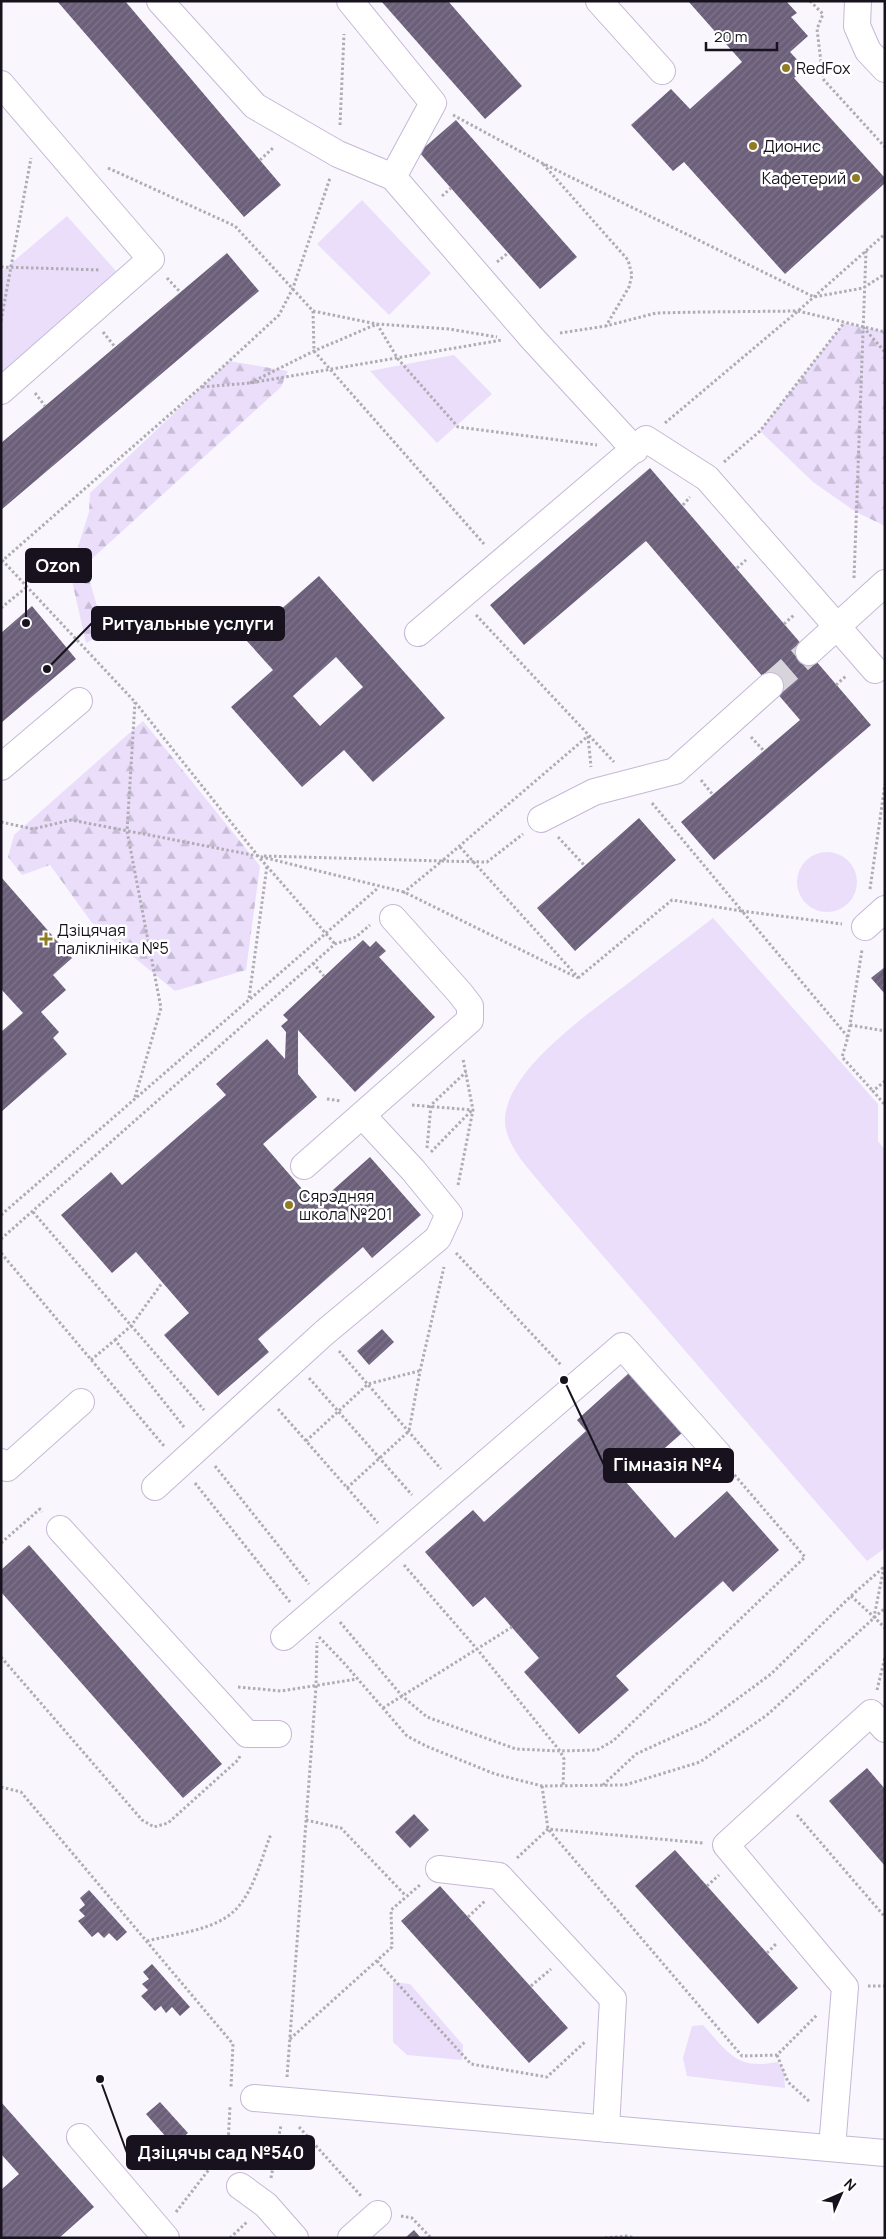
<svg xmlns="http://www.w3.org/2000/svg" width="886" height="2239" viewBox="0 0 886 2239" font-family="Manrope,sans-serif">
	<defs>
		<pattern id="forest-firs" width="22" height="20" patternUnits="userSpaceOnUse" patternTransform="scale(1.25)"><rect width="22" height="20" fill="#eadefb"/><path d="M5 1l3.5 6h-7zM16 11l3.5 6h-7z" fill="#c8bdd7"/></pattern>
		<pattern id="building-hatch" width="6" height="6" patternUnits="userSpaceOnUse" patternTransform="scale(1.25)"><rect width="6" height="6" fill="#6b5f7a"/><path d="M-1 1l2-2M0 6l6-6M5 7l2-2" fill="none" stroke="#7e758a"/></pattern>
	</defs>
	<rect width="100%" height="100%" fill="#f9f7fd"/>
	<!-- green -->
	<path fill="#eadefb" d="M362,200L431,273L389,315L317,244Z
		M67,216L116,271L1,373V272Z
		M454,355L492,394L437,443L370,371Z
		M797 882a30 30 0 1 1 60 0a30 30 0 1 1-60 0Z
		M713,918L878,1104V1141L885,1150V1548L867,1561L546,1190C531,1171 504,1145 505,1119C507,1068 594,1010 631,981C658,960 686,939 713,918Z
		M393,1982L410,1984L463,2045L462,2060L407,2055L393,2042Z
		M703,2025C729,2053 736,2070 777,2062L784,2070L785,2088L687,2076L683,2058L692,2026Z"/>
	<!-- forest -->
	<path fill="url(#forest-firs)" d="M844,323L885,332V526L856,512L813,482L760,431Z
		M229,361L288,371L281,387L85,565L105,633L86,643L70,572L89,512L90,493Z
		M143,721L260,866L246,970L175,991L92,923L50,865L22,875L8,857L14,835Z"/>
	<!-- building -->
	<path fill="url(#building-hatch)" fill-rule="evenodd" d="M57,1H125L281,185L244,217Z
		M381,1H448L522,86L485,119Z
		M688,1H786L797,13L791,17L808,36L790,52L805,68L794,78L885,178V183L785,274L684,162L673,171L631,125L671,89L690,109L742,62Z
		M456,120L577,257L540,289L419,152Z
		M227,253L259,291L1,510V443Z
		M650,468L871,725L714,860L681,822L800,720L646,541L524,645L490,605Z
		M319,576L445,718L373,782L344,750L302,787L231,707L273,670L246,640ZM336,657L363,687L320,726L293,696Z
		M32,606L76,659L1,723V633Z
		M639,818L676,860L575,951L537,908Z
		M1,877L72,958L53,975L66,990L41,1012L59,1032L53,1038L67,1054L1,1112V1032L23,1013L1,989Z
		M363,940L370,947L376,941L386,951L379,957L435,1017L355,1092L298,1030V1074L317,1097L263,1144L316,1205L370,1157L421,1215L372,1258L363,1247L258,1339L269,1352L218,1396L164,1335L189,1313L136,1252L112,1273L61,1215L111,1172L122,1185L226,1095L216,1084L267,1039L285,1059L286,1032L281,1026L288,1020L283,1015Z
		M885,967V994L871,978Z
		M382,1329L394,1342L369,1365L357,1351Z
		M629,1373L682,1433L626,1482L675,1538L727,1491L779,1550L733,1592L723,1581L616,1676L629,1690L579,1734L524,1672L539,1658L485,1597L473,1607L425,1552L473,1510L484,1522L586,1431L577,1420Z
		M29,1545L222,1764L183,1798L1,1592V1570Z
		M867,1768L885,1789V1866L829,1801Z
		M414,1814L429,1830L410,1848L395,1832Z
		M675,1850L798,1988L758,2024L635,1886Z
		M440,1886L568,2028L529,2063L401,1921Z
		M89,1890L127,1932L117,1941L109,1933L104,1938L98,1932L92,1937L78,1921L85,1916L79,1910L85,1905L80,1898Z
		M152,1964L190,2007L180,2016L172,2007L166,2013L161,2006L155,2011L141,1996L148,1990L142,1984L149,1979L143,1972Z
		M1,2102L94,2207L59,2238H1V2190L19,2174L1,2154Z
		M160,2102L188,2133L173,2145L146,2114Z
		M414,2230L421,2238H405Z"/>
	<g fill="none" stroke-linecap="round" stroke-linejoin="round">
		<!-- minor-tunnel -->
		<path stroke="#d7d5db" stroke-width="26" stroke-dasharray="26 13" stroke-linecap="butt" d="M770,686L809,652"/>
		<defs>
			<path id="minor" d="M160,1L255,106L338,154L393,177L532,338L635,450
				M350,1L433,103L393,177
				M599,1L662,71
				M858,1L857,26L868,51L885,69
				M1,84L151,259L1,391
				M418,633L646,439L707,478L875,670
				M809,652L885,583
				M1,767L79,701
				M541,819L594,792L675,771L770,686
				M865,927L885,909
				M304,1166L362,1115
				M1,1462L7,1468L81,1402
				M155,1487L324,1333L438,1238L449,1214L413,1170L362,1115L470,1020V1006L460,993L393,918
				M60,1529L247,1734H278
				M284,1637L622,1346L718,1454
				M439,1869L499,1876L613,1999L606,2129
				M254,2098L885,2153
				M80,2137L166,2238
				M832,2148L845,1987L726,1845L871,1713L885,1729
				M240,2186L266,2205L295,2238
				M351,2238L378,2214"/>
		</defs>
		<!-- minor casing -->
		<use href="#minor" stroke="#c5b8d7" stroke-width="28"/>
		<!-- path -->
		<path stroke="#afacb4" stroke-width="3" stroke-dasharray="2.5 2.5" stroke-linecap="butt" d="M810,1L823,14L817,29L823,79L885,147
			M453,115L540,162L814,297L863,288L885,274
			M340,125L344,34
			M260,160L274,147
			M543,164L628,260L632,275L629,287L606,326
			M108,168L235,226L313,311L377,324L449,329L497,337
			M442,196L451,188
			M497,262L508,253
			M1,267L101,270
			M167,278L180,292
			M313,311L314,351L484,544
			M1,321L31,158
			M863,327L885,352
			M103,332L115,347
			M560,333L606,326L656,313L702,312L798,311L885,332
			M250,383L314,351L377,324L398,359L458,427L597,445
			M202,387L250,383L502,340
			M35,393L45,406
			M665,423L798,311L885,234
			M724,462L760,431L844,323
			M683,505L690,497
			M2,560L135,702L258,856L335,944
			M1,562L201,387L279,315L293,288L330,178
			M737,568L746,560
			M854,578L866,251
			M1,608L28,586
			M476,615L614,762
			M784,624L795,614
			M836,685L847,675
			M588,736L591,767
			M751,737L764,751
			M701,780L713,795
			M652,803L742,911L842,924
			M1,822L33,829L71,820L258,856L404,892L578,978
			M558,837L585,866
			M460,847L576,975
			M264,856L442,861L588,736
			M870,889L885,784
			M403,893L442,861L487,862L523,834
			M313,963L324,976
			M578,978L672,900L742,911L848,1037L842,1057L873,1091
			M249,998L267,866
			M850,1025L885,1031
			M848,1037L862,950
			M885,1081L873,1091L885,1105
			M135,1097L161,1008L127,831L135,702
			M327,1099L341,1101
			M412,1105L473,1110
			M427,1148L431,1105L466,1072
			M431,1152L472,1110
			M458,1185L473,1110L463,1059
			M33,1212L204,1410
			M1,1215L378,888
			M1,1239L335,944L356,937L370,925
			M1,1253L164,1446
			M456,1253L561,1365
			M115,1340L131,1326L162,1283
			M339,1351L441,1469
			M91,1360L115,1340L184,1427
			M309,1378L412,1495
			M278,1409L378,1523
			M306,1441L368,1384L419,1371
			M215,1466L309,1584
			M195,1483L290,1602
			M347,1488L409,1431L420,1371L444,1267
			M1,1543L40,1509L42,1512
			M404,1565L477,1649L560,1751L564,1759L563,1787
			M884,1567L874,1617L885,1628
			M851,1596L874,1617
			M340,1622L402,1696L427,1717L516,1749L560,1751L597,1750L613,1741L805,1557L732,1472
			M319,1637L344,1663L407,1736L426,1746L495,1774L542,1786L625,1785L700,1762L767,1715L885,1608
			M1,1657L142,1820L154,1827L168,1823L238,1760L240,1756
			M238,1687L281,1691L357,1679
			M877,1690L885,1657
			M383,1708L512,1627
			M603,1785L636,1754L706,1722L771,1674L851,1596L885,1566
			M542,1786L548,1829L742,2056L777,2055L818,2014
			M1,1787L21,1792L233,2044L231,2087
			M797,1815L885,1917
			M306,1820L341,1828L406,1896
			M517,1858L548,1829L703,1843
			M707,1886L719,1875
			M468,1917L486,1900
			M147,1941C170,1935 205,1931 225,1918C252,1902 260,1861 271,1834
			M767,1953L777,1943
			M377,1961L471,2064L547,2077L586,2041
			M531,1986L551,1969
			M868,1986H885
			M290,2039L392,1947L391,1910L421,1884
			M777,2055L788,2082L810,2102
			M287,2077L316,1687L317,1642
			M299,2127L362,2197
			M271,2178L281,2125
			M176,2212L228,2145L230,2106
			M401,2216L412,2218L431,2238
			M230,2238L248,2221
			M605,2238L628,2236L634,2238"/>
		<!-- minor -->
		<use href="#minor" stroke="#fff" stroke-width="26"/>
	</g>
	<!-- markers -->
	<g fill="#927c23" stroke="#fff" stroke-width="2">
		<circle cx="786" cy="68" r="5"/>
		<circle cx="753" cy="146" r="5"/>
		<circle cx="856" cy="178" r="5"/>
		<path d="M43.5 931.5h5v5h5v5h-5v5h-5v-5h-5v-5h5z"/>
		<circle cx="289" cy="1205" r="5"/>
	</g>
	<g text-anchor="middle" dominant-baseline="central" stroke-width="5" stroke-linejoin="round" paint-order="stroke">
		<!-- poi labels -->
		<g font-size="16" fill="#17121d" stroke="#fff" text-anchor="start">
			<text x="796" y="68">RedFox</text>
			<text x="763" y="146">Дионис</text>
			<text x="846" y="178" text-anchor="end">Кафетерий</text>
			<text x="57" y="930">Дзіцячая<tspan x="57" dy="18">паліклініка №5</tspan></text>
			<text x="299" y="1196">Сярэдняя<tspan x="299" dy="18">школа №201</tspan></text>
		</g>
	</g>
	<!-- callouts -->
	<path fill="none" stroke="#17121d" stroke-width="2" d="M26 623L26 566M47 669L92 623M564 1380L604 1465M100 2079L127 2153"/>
	<g fill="#17121d" stroke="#fff" stroke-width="2">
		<circle cx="26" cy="623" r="5"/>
		<circle cx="47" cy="669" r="5"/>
		<circle cx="564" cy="1380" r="5"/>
		<circle cx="100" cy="2079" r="5"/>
	</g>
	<g fill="#17121d" stroke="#17121d" stroke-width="2">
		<rect x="26" y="549" width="65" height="33" rx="5"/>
		<rect x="92" y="607" width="192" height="33" rx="5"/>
		<rect x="604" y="1449" width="129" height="33" rx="5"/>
		<rect x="127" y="2136" width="187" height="33" rx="5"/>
	</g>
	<g font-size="18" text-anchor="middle" font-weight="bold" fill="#fff">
		<text x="58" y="572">Ozon</text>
		<text x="188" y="630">Ритуальные услуги</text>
		<text x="668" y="1471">Гімназія №4</text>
		<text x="221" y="2159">Дзіцячы сад №540</text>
	</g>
	<!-- border -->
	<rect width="886" height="2239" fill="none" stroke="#17121d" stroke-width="5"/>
	<!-- north arrow -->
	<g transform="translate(841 2194) rotate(45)" stroke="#ffffff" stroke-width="4" paint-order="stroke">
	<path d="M0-4L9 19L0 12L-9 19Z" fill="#17121d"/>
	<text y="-8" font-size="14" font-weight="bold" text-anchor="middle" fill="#17121d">N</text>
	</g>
	<!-- scale -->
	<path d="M706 42v8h71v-8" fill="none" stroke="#17121d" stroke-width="2.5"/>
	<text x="714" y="42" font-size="15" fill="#17121d" stroke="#ffffff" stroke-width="4" paint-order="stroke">20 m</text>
</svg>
